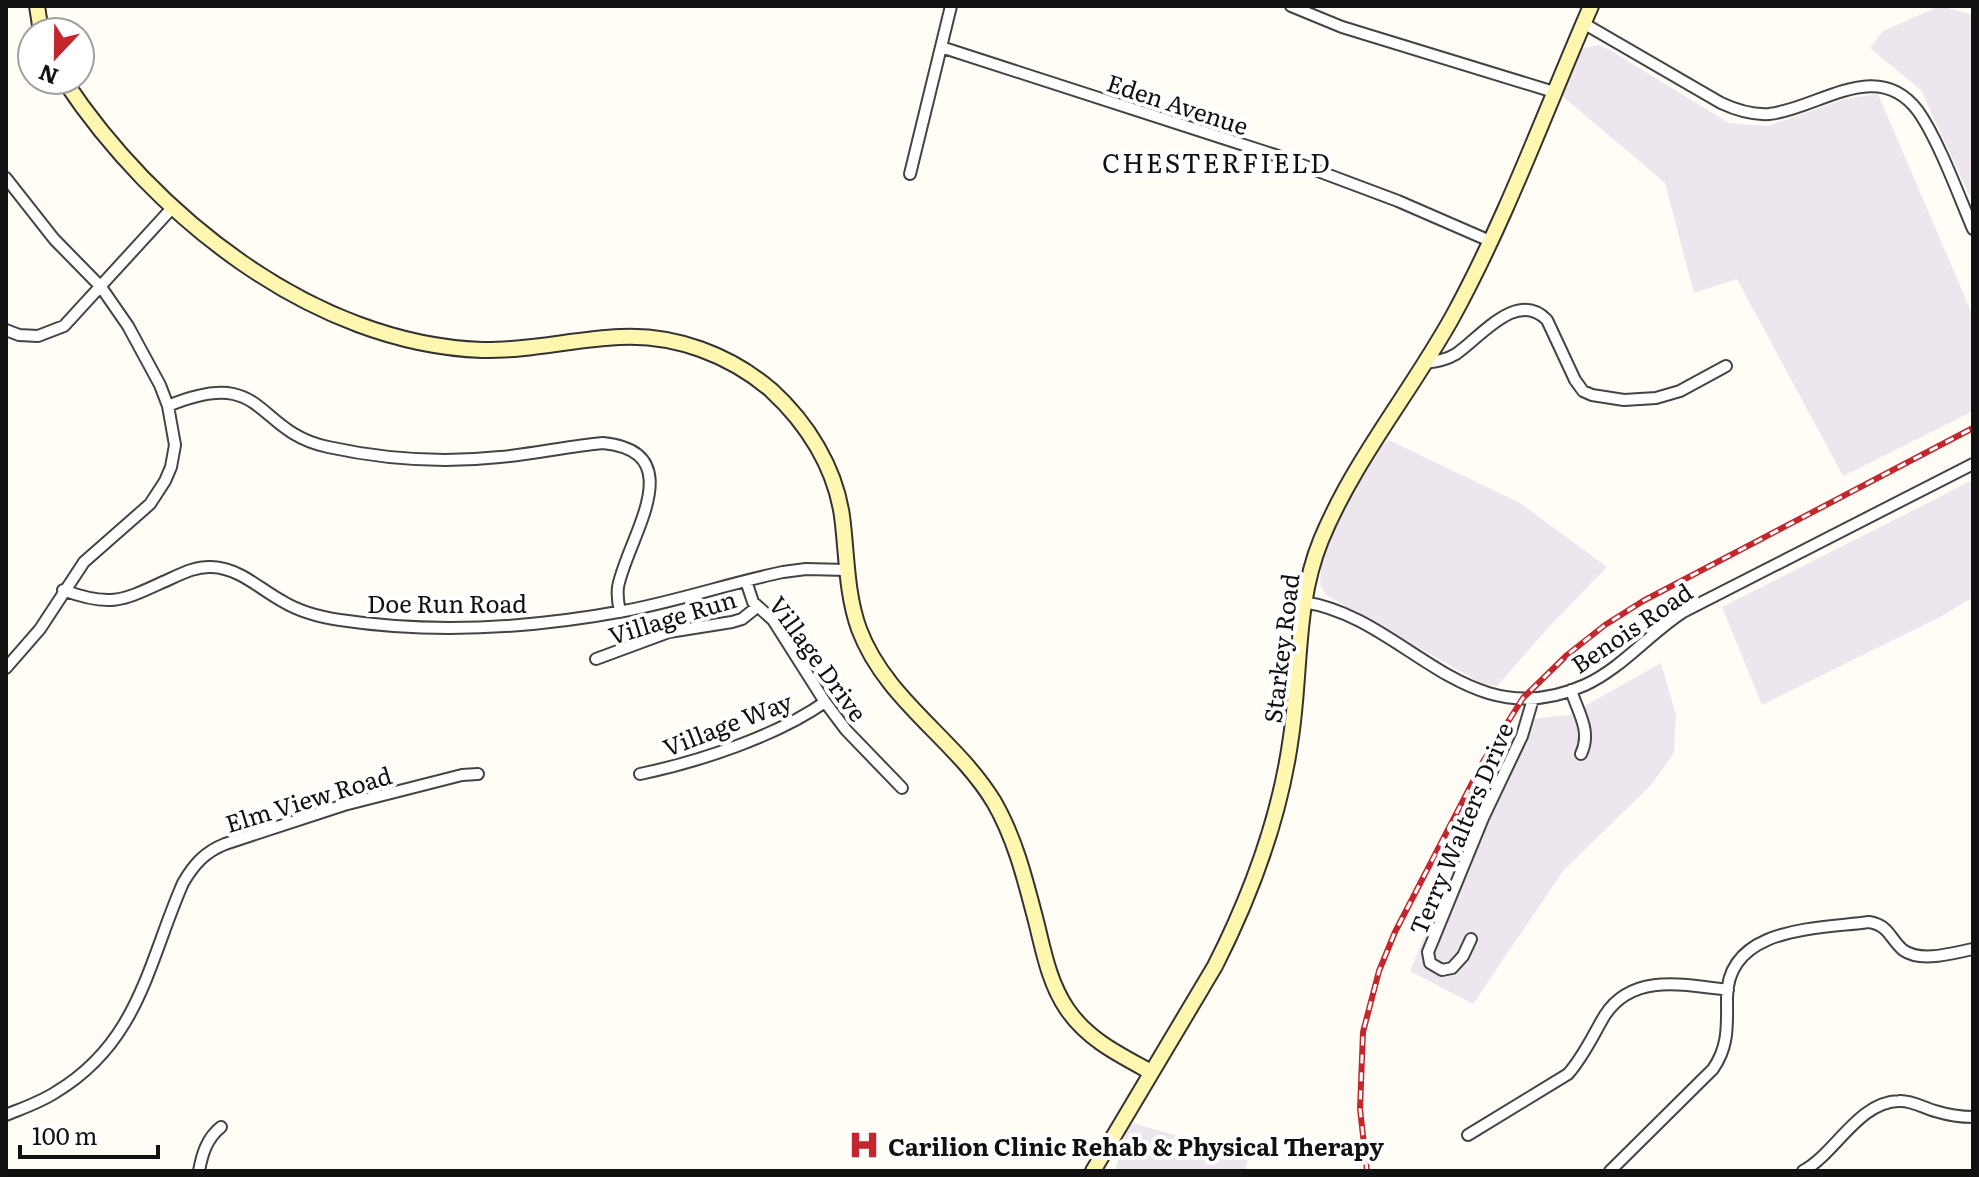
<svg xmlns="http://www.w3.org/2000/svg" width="1979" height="1177" viewBox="0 0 1979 1177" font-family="Literata,serif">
	<rect width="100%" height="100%" fill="#fffdf5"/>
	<!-- industrial -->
	<path fill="#eee6ef" d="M1940,6L1973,15V203L1921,90L1870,48L1883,31Z
		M1598,45L1608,49L1729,123L1768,126L1845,99L1878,94L1973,316V411L1843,476L1737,279L1694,293L1665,183L1560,94L1580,49Z
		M1389,440L1520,503L1607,567L1547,629L1497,686L1481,683L1326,595L1320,585L1322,560L1338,519L1377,449Z
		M1973,480V597L1944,615L1762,705L1722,607Z
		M1661,663L1676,715L1674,753L1651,785L1563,871L1473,1004L1410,971L1478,810L1522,720L1569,715Z
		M1129,1122L1249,1156L1245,1171H1115Z"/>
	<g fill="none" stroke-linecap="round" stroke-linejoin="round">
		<defs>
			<path id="street" d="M1291,6L1342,27L1554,92
				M1583,23L1721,103C1736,110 1753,115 1769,114C1818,109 1877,56 1918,111C1938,139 1959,196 1973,229
				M941,47L1278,156L1398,201L1490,241
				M910,174L951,6
				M6,178L54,239L101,287L128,326L160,385L168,406L175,445L171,467L165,481L150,504L84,562L40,629L6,668
				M6,330L19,335L38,336L64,326L173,207
				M1425,363C1437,361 1446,360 1456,354C1481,337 1517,289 1547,320L1575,380L1583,391L1592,395L1624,400L1656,398L1680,391L1726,366
				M168,406C267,365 253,431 328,447C383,459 444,463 500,457C534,454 569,446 603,443C693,452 627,539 618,587C617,595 618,603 620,612
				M746,581L753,602L773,620L825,702L846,730L902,788
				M63,590C114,609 125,599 172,578C185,572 198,566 212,567C239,568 260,589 282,601C300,612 319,617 340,620C433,634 532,628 624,611C678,601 730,583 783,572L806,569L847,570
				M1303,602C1407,617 1465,739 1585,685C1622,668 1649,634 1683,612L1973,464
				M596,659L669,632L732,622L742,619L757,607
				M1571,690C1578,713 1592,731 1581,754
				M640,774C698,762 777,736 825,702
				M1471,939L1463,956L1452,968L1442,970L1430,963L1428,952L1433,940L1483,818L1522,736L1533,699
				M6,1115C23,1108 41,1102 56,1092C139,1042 148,963 183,883C194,864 205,852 225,844L344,805L462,775L478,774
				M1468,1135L1568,1074C1584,1056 1593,1035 1605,1015C1633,972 1686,985 1728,990
				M199,1171C202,1154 207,1138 221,1127
				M1610,1171L1713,1069C1729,1046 1727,1025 1727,998C1727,926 1818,929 1869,922C1889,925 1890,939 1903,950C1921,963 1953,953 1973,949
				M1803,1171C1836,1153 1858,1102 1899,1101C1911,1100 1924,1108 1935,1111C1948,1115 1960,1117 1973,1117"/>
			<path id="secondary" d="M37,6L41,32
				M64,80C153,215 313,344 482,350C529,351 574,339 620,337C675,334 730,355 771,390C807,423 835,467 842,516C847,554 846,593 859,629C886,701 955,738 994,802C1016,840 1026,883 1037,925C1044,954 1050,984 1067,1009C1088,1040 1120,1055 1151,1072
				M1093,1171L1215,966C1252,893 1280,818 1291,737C1301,671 1295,604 1321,540C1354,460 1411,392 1453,316C1507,217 1546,109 1591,6"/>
		</defs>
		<!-- street casing -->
		<use href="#street" stroke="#444" stroke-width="14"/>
		<!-- secondary casing -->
		<use href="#secondary" stroke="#333" stroke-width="18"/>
		<!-- street -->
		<use href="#street" stroke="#fff" stroke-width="10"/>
		<!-- secondary -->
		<use href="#secondary" stroke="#fff6b0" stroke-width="14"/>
		<defs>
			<path id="rail" d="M1367,1171L1360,1109L1363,1032L1379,971L1395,932L1484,760L1523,698L1567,655L1605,625L1643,601L1973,428"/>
		</defs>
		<!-- rail casing -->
		<use href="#rail" stroke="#c4262e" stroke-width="6"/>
		<!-- rail -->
		<use href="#rail" stroke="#fff" stroke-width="3" stroke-dasharray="9" stroke-linecap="butt"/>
	</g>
	<!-- icons -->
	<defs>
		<symbol id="hospital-bare" viewBox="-9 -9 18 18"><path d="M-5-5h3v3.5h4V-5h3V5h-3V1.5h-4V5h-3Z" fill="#c4262e" stroke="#fff" stroke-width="2.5" paint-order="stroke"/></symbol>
	</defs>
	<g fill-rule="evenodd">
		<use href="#hospital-bare" x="842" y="1123" width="44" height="44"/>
	</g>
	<g text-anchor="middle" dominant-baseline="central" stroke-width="8" stroke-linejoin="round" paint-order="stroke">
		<!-- street labels -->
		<g font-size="24" fill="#111" stroke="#fff">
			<text transform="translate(1178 103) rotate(18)">Eden Avenue</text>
			<text x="447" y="602">Doe Run Road</text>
			<text transform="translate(672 616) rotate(-17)">Village Run</text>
			<text transform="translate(1631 627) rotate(-34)">Benois Road</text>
			<text transform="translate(1280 648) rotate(-83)">Starkey Road</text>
			<text transform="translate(819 658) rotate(54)">Village Drive</text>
			<text transform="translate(727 723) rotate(-21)">Village Way</text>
			<text transform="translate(308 798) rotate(-17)">Elm View Road</text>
			<text transform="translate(1460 828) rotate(-67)">Terry Walters Drive</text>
		</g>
		<!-- poi labels -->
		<g font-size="24" font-weight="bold" fill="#111" stroke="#fff" text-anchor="start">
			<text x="888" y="1145">Carilion Clinic Rehab &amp; Physical Therapy</text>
		</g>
		<!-- neighbourhood labels -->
		<g font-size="26" letter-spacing="2" fill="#111" stroke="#fff">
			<text x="1217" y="161">CHESTERFIELD</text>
		</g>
	</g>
	<!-- border -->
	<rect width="1979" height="1177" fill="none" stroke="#111111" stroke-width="16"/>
	<!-- north arrow -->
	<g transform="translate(56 56) rotate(202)"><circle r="38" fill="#ffffff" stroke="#a0a0a0" stroke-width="2"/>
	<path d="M0-6L14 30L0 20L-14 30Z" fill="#c4262e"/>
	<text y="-12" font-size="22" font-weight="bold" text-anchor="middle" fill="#111111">N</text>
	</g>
	<!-- scale -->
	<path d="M20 1145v12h138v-12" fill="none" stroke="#111111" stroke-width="4"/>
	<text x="32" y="1145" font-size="24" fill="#111111" stroke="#ffffff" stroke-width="6" paint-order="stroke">100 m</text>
</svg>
